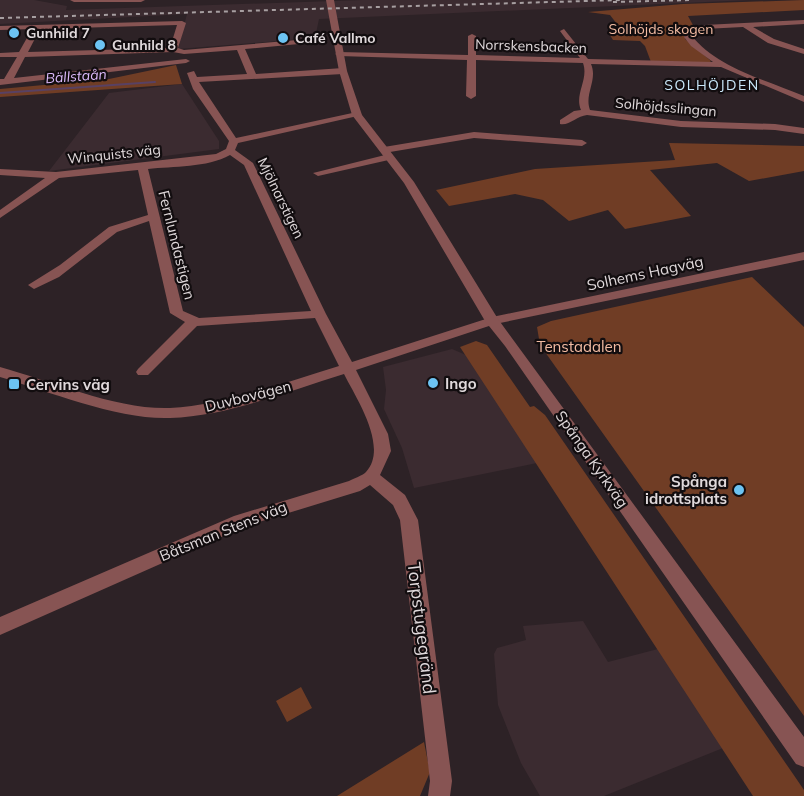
<svg xmlns="http://www.w3.org/2000/svg" width="804" height="796" viewBox="0 0 804 796" font-family="Mulish,sans-serif">
	<rect width="100%" height="100%" fill="#2d2226"/>
	<!-- built -->
	<path fill="#3b2b30" d="M0,0H34L67,6L66,10L362,0H751L319,19L315,38L178,49L187,14L0,24Z
		M182,84L219,141V149L49,171L109,93Z
		M452,349L466,355L537,463L414,488L402,448L384,409L386,390L383,367Z
		M583,621L608,662L658,649L723,748L604,796H540L521,763L498,705L494,654L497,648L526,640L523,626Z"/>
	<!-- green -->
	<path fill="#703d25" d="M804,0V10L688,16L694,27L685,31V39L711,61L709,63L651,62L645,46L640,41L613,40L608,32L617,24L610,15L588,12L683,4Z
		M176,65L182,84L0,97V89L109,79Z
		M669,143L804,146V171L749,181L717,163L650,170L691,216L625,229L608,210L569,221L543,200L515,194L449,206L436,190L535,169L675,160Z
		M752,277L804,327V716L540,345L537,327L551,321Z
		M476,341L487,345L530,407L534,406L545,415L791,771L804,790V796H753L460,347Z
		M301,687L312,708L287,722L276,701Z
		M424,742L430,772L420,796H337Z"/>
	<g fill="none" stroke-linecap="round" stroke-linejoin="round">
		<!-- stream -->
		<path stroke="#584163" stroke-width="2" d="M0,93L155,82"/>
		<!-- minor -->
		<path fill="#875453" fill-rule="evenodd" d="M804,20V24L753,27L774,39L804,49V54L768,43L743,27L704,29L694,32L691,35C717,68 766,80 804,96V102L721,67L591,64C598,80 584,94 590,110L681,121L775,124L804,128V134L775,130L681,127L587,115C577,116 569,126 560,124V120L574,111L581,110C574,94 589,80 583,63L476,60V96L471,99L466,96L467,60L339,56L335,54L339,52L468,55V36L472,34L476,36V55L580,58L560,31L564,29L588,59L713,62L691,46L684,37L688,28L704,25Z
			M182,21L186,23L178,48L184,50L320,38L324,40L320,42L245,49L256,74L343,68L347,71L343,74L199,82L236,138L357,112L362,115L238,143L235,150L253,163L326,314L352,362L492,317L804,252V260L495,324L356,370L388,434L391,451L380,475L405,495L418,520L452,781L450,796H428L430,781L400,520L393,505L370,485L360,491L246,526L0,635V617L234,516L349,481C354,478 362,476 366,472C389,447 356,398 344,374C288,391 229,416 170,418C119,420 50,392 0,377V367C51,381 117,410 170,408C227,405 285,382 339,366L315,318L197,326L148,375H138L136,372L138,369L185,322L170,313L149,221L117,232L59,277L34,289L28,285L60,265L109,227L148,215L138,170L59,178L0,218V210L45,178L0,175V169L56,172L216,154L226,149L229,141L193,89L187,73L194,71L197,77L247,74L237,50L184,54L173,52L25,57L14,78L186,59L190,61L186,63L0,85V79H4L17,57H0V53L19,52L32,29L0,30V26ZM177,25L170,48L28,52L40,29ZM230,155L244,165L311,311L199,318L183,311L148,169C173,166 207,168 230,155Z
			M474,132L582,140L587,143L582,146L474,138L384,153L379,150L384,147Z
			M389,154L393,155V159L318,176L313,173Z"/>
		<!-- tertiary -->
		<path fill="#875453" fill-rule="evenodd" d="M70,0H145L141,2H74Z
			M326,0H334L347,71L362,115L414,182L498,319L804,737V767L796,764L505,346L485,321L404,183L352,115L339,71Z"/>
		<!-- rail -->
		<path stroke="#a79fa1" stroke-width="2" stroke-dasharray="4 4" stroke-linecap="butt" d="M613,2L693,0
			M0,18L621,0"/>
	</g>
	<!-- markers -->
	<g fill="#6cc3f2" stroke="#120d0f" stroke-width="2">
		<circle cx="14" cy="33" r="6"/>
		<circle cx="283" cy="38" r="6"/>
		<circle cx="100" cy="45" r="6"/>
		<circle cx="433" cy="383" r="6"/>
		<rect x="8" y="378" width="12" height="12" rx="3"/>
		<circle cx="739" cy="490" r="6"/>
	</g>
	<g text-anchor="middle" dominant-baseline="central" stroke-width="4.5" stroke-linejoin="round" paint-order="stroke">
		<!-- far-park labels -->
		<g font-size="14" fill="#f3bca3" stroke="#120d0f">
			<text x="661" y="29">Solhöjds skogen</text>
		</g>
		<!-- far-poi labels -->
		<g font-size="14" font-weight="bold" fill="#e0d9db" stroke="#120d0f" text-anchor="start">
			<text x="26" y="33">Gunhild 7</text>
			<text x="295" y="38">Café Vallmo</text>
			<text x="112" y="45">Gunhild 8</text>
		</g>
		<!-- far-street labels -->
		<g font-size="14" fill="#e0d9db" stroke="#120d0f">
			<text transform="translate(531 46) rotate(2)">Norrskensbacken</text>
			<text transform="translate(666 107) rotate(5)">Solhöjdsslingan</text>
			<text transform="translate(114 154) rotate(-6)">Winquists väg</text>
			<text transform="translate(281 198) rotate(64)">Mjölnarstigen</text>
		</g>
		<!-- far-water labels -->
		<g font-size="14" font-style="italic" fill="#ddbbfd" stroke="#120d0f">
			<text transform="translate(76 76) rotate(-4)">Bällstaån</text>
		</g>
		<!-- far-neighbourhood labels -->
		<g font-size="14" letter-spacing="1.5" fill="#cae8fa" stroke="#120d0f">
			<text x="712" y="85">SOLHÖJDEN</text>
		</g>
		<!-- street labels -->
		<g font-size="15" fill="#e0d9db" stroke="#120d0f">
			<text transform="translate(177 245) rotate(76)">Fernlundastigen</text>
			<text transform="translate(645 273) rotate(-12)">Solhems Hagväg</text>
			<text transform="translate(248 396) rotate(-14)">Duvbovägen</text>
			<text transform="translate(592 459) rotate(55)">Spånga Kyrkväg</text>
			<text transform="translate(223 531) rotate(-22)">Båtsman Stens väg</text>
		</g>
		<!-- park labels -->
		<g font-size="15" fill="#f3bca3" stroke="#120d0f">
			<text x="579" y="346">Tenstadalen</text>
		</g>
		<!-- poi labels -->
		<g font-size="15" font-weight="bold" fill="#e0d9db" stroke="#120d0f" text-anchor="start">
			<text x="445" y="383">Ingo</text>
			<text x="26" y="384">Cervins väg</text>
			<text x="727" y="481" text-anchor="end">Spånga<tspan x="727" dy="17">idrottsplats</tspan></text>
		</g>
		<!-- near-street labels -->
		<g font-size="18" fill="#e0d9db" stroke="#120d0f">
			<text transform="translate(422 628) rotate(83)">Torpstugegränd</text>
		</g>
	</g>
</svg>
